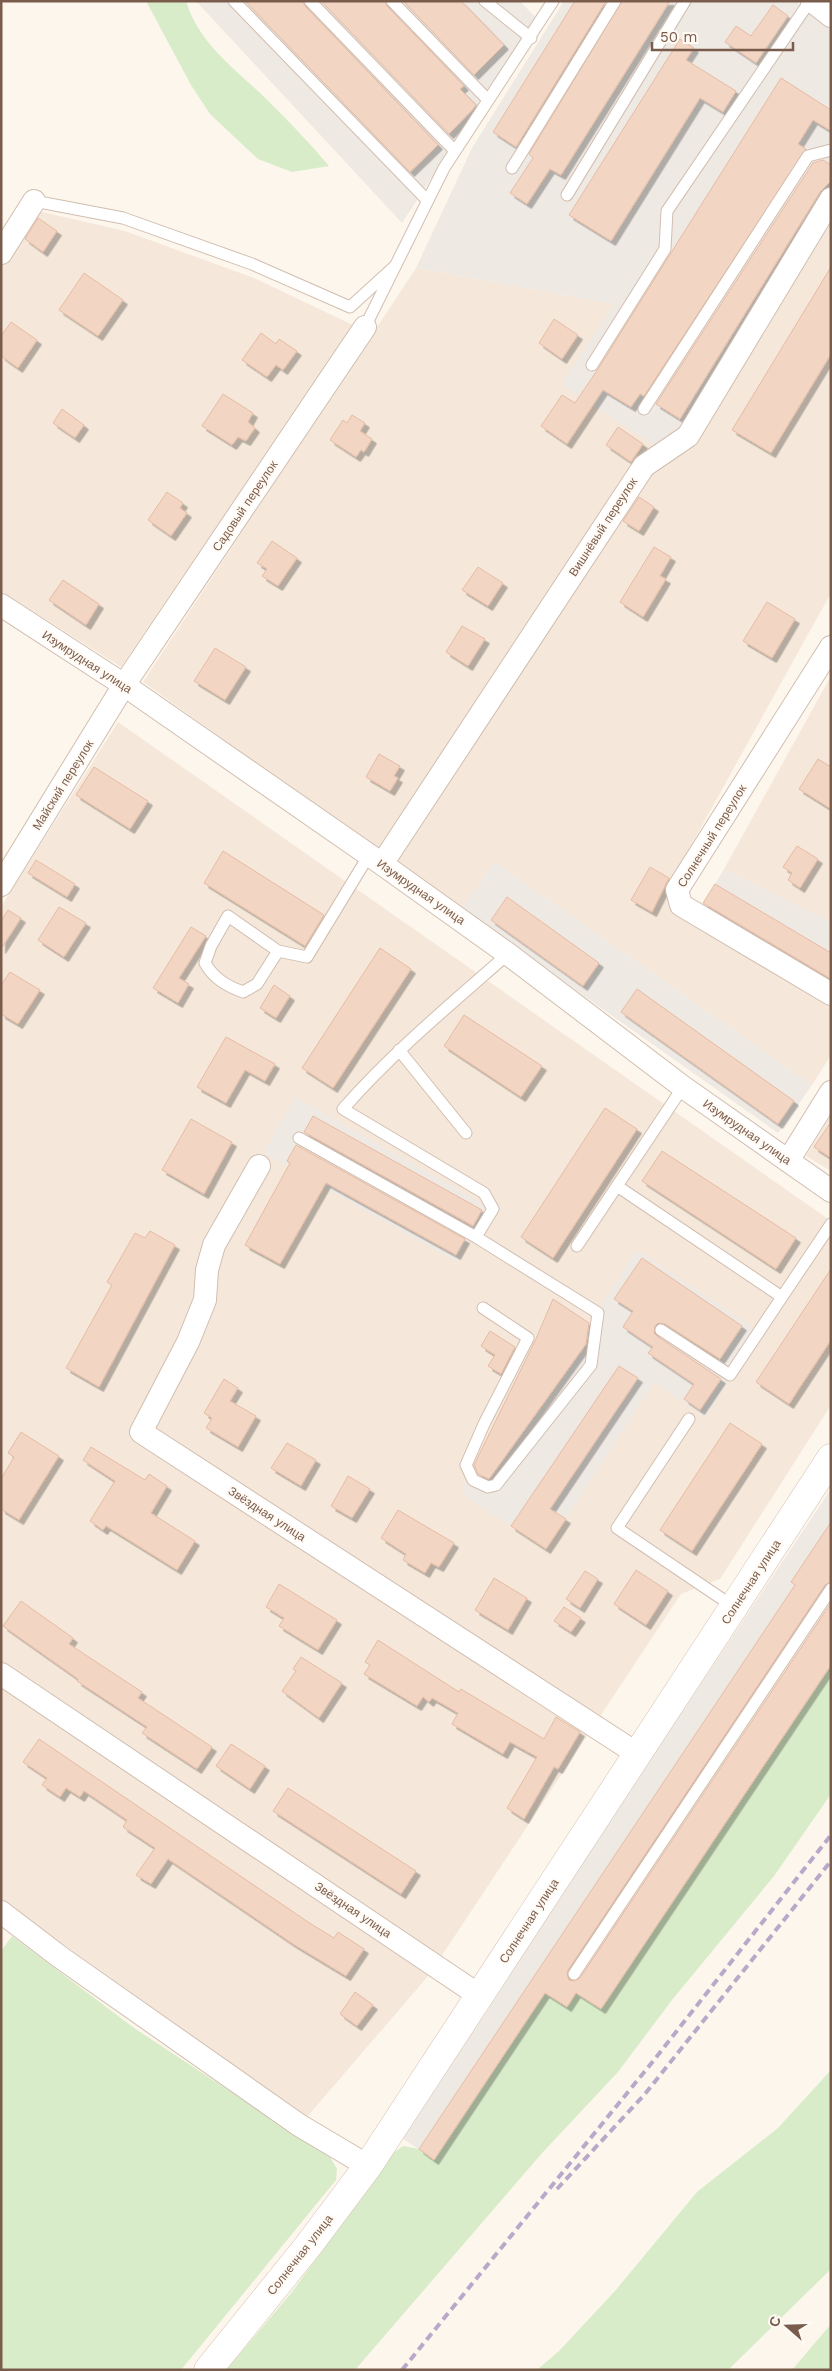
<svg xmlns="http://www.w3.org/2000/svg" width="832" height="2371" viewBox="0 0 832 2371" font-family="'Work Sans',sans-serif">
	<defs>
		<filter id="shadow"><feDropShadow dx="4.5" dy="4.5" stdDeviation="0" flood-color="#0004"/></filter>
	</defs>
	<rect width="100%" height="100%" fill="#fdf6ec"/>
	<!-- residential -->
	<path fill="#f5e8da" d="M831,184V593L669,885L831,980V1055L812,1085L495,862L461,909L143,682L416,268L615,304L681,429Z
		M38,211L125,231L254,278L353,325L121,667L1,591V268Z
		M831,676V922L724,869Z
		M118,722L831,1221V1405L720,1579L681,1594L429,1975L307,2117L1,1900V907Z
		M831,1115V1171L806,1156Z"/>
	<!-- industrial -->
	<path fill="#efe9e4" d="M196,1H520L536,18L402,223Z
		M564,1H796L831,27V184L681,429L655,446L561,385L614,304L416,268L472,148Z
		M495,862L812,1085L778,1133L461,909Z
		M724,869L831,922V980L703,904Z
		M295,1097L487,1206L456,1262L263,1153Z
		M637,1250L761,1333L706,1417L654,1383L546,1549L461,1494L553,1299L590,1323Z
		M831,1489V1665L601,2009L576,1993L567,2007L434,2160L399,2136Z"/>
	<!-- green -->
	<path fill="#d8ecc9" d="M146,1H186C198,41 230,65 260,93C284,116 307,140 329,166L292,172L258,159L210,114L191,85Z
		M831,1665V1794L774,1876L672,2000L618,2072L543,2152L355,2370H226L292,2292L392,2154L403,2146L419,2149L434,2159L545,1993L567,2007L576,1993L601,2009Z
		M12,1936L134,2028L330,2157L337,2169L336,2180L181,2370H1V1951Z
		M831,2070V2269L728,2370H537L559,2351L615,2291L697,2192L778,2128Z
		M831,2324V2370H792Z"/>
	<!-- building -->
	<path fill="#f3d5c3" stroke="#e6bba3" filter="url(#shadow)" d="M245,1H303L305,6L438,145L410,172Z
		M321,1H385L387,6L464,86L460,89L476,105L473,109L449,134Z
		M403,1H461L504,45L474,75Z
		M575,1H606L516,147L493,132Z
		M622,1H670L561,175L550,169L527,204L510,193L533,158L529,154Z
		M773,5L788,16L756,63L725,42L736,26L751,36Z
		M680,39L694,48L686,60L736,91L723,112L700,98L611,241L569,215Z
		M781,78L831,110V131L813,120L798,144L806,149L644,396L640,394L631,407L603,390L567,444L541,426L562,395L575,403L598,369Z
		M823,160L831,165V181L820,192L680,419L656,404L813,163Z
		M38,218L57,231L43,252L25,239Z
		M831,267V354L771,453L732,430Z
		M84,273L123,300L98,336L59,310Z
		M554,319L578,335L562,359L539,343Z
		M11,322L37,340L18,368L1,356V336Z
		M261,333L276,344L279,339L297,351L283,370L276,365L267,377L242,360Z
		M223,394L253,413L248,422L255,428L246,441L238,437L232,445L202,426Z
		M62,409L84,425L75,438L53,423Z
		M352,415L365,423L360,431L372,439L364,452L361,450L356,457L330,440L343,420L347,423Z
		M618,427L643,444L631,462L606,445Z
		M167,492L183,503L180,508L187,513L171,536L148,520Z
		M639,497L654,507L639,531L623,521Z
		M272,541L297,558L278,586L262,576L267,569L257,563Z
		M654,547L671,557L660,576L666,579L643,617L620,602Z
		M478,567L503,583L488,606L462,590Z
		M63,580L99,604L86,625L49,600Z
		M767,602L795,619L772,658L743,641Z
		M462,626L485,639L468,666L446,652Z
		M215,648L246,667L225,700L194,681Z
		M379,754L400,766L394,776L398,778L390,791L366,777Z
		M818,759L831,767V809L799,789Z
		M94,767L148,801L130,829L76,795Z
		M797,846L818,859L800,888L788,880L792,873L783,867Z
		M223,851L324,915L305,946L204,883Z
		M36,860L75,884L67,897L28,873Z
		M650,867L669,878L652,912L631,900Z
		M715,884L831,953V979L703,903Z
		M507,897L599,963L583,986L491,920Z
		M59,907L86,923L64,957L38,940Z
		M8,910L21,918L1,949V921Z
		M191,927L206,936L179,978L189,984L178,1003L153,988Z
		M380,948L411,969L333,1088L302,1068Z
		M10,972L40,990L18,1024L1,1014V985Z
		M274,985L290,996L276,1018L260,1008Z
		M637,989L794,1101L778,1124L621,1012Z
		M464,1015L542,1066L521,1097L444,1046Z
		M226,1037L275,1064L265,1081L245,1070L226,1103L197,1087Z
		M605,1108L637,1129L553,1258L521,1237Z
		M313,1116L482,1210L473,1226L304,1132Z
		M191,1119L232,1142L204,1194L162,1170Z
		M831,1122V1158L814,1147Z
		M296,1145L465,1239L456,1255L326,1183L280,1264L245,1245L290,1163L287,1161Z
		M662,1151L796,1238L776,1269L642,1181Z
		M150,1231L175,1245L99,1387L66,1368L112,1285L107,1282L135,1233L145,1238Z
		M642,1258L742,1326L720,1359L665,1324L658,1323L655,1326L654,1333L657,1336L721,1379L700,1410L684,1399L694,1384L648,1353L653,1347L623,1327L633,1311L614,1299Z
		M831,1269V1340L789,1404L756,1382Z
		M553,1299L589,1323L586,1344L489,1479L478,1474L474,1465L535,1341Z
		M490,1331L515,1347L501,1374L488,1366L495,1355L481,1346Z
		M619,1366L638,1378L550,1509L566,1519L546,1549L511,1526Z
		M224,1379L238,1388L230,1401L256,1416L238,1447L206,1428L212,1418L204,1413Z
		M730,1423L762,1444L692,1551L660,1530Z
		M21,1432L59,1456L19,1520L1,1509V1479L14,1457L8,1453Z
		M287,1443L316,1460L301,1486L271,1468Z
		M91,1447L145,1480L149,1474L167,1486L151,1513L195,1541L177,1570L106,1526L103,1530L90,1521L115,1481L83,1460Z
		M348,1476L370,1489L352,1518L331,1506Z
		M398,1510L454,1543L439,1567L431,1563L425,1573L403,1560L406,1554L381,1538Z
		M831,1522V1582L825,1585L568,1970L567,1974L569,1980L574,1981L580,1978L831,1603V1665L601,2009L576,1993L567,2007L545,1993L434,2160L419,2149L795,1585L791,1582Z
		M636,1570L668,1591L646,1625L614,1604Z
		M585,1571L598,1579L580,1608L566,1599Z
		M494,1578L527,1598L508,1630L475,1610Z
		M279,1584L337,1620L318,1650L279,1626L284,1618L266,1607Z
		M21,1601L73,1638L69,1644L142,1692L138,1698L212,1747L197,1769L142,1733L147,1727L77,1681L78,1679L3,1626Z
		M564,1607L581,1618L571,1632L554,1621Z
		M378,1640L459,1692L461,1689L544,1739L556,1717L580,1732L558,1769L554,1767L524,1819L507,1808L537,1757L510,1742L503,1754L452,1724L458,1713L432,1698L429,1702L423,1697L417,1706L364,1674L370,1665L365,1662Z
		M301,1657L342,1683L319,1718L282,1691L296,1671L293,1669Z
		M39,1739L308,1922L334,1938L338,1932L364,1949L346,1976L293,1944L168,1859L151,1884L136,1875L155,1848L123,1827L127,1820L84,1791L80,1797L66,1788L60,1797L42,1785L47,1778L23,1762Z
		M231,1744L265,1766L250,1789L216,1766Z
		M288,1788L416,1871L401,1894L273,1811Z
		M355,1992L373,2005L357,2026L340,2014Z"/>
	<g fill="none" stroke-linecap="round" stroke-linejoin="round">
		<defs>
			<path id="lane" d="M234,1L427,200
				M310,1L454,150
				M392,1L487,99
				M485,1L531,38
				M512,168L615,1
				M567,195L685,1
				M34,201L123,218L252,264L350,307L395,266
				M365,327L444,168L553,1
				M592,365L665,249L667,211L810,1
				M644,409L808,156L831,150
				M278,951L257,984L243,992C227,986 214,979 205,963L211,946L228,916L278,951L307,957L369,855
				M399,1050L466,1133
				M299,1138L476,1237L598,1313L591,1365L496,1485L488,1487L473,1480L466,1465L484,1424L528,1338L483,1308
				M617,1186L782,1297L831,1224
				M476,1237L493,1209L484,1193L343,1109C393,1052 451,1004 508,954
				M577,1246L683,1087
				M661,1330L730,1375L782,1297
				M689,1419L617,1528L734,1607
				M574,1974L831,1589"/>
			<path id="street" d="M812,1L831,16
				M1,253L34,201
				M1,605L124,685L382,864L508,954L683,1087L831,1191
				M831,647L677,890L681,905L831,994
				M382,864L644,466L688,436L831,199
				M1,885L124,685L365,327
				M788,1161L831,1092
				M259,1166L214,1245L207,1270L205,1300L188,1342L141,1432L639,1755
				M1,1674L480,1996
				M1,1912L60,1957L299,2125L368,2166"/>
			<path id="secondary" d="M208,2370L308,2246L368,2166L831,1458"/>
		</defs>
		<!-- lane casing -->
		<use href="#lane" stroke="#d1beb0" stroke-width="13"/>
		<!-- street casing -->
		<use href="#street" stroke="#d1beb0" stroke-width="24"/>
		<!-- secondary casing -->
		<use href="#secondary" stroke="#d6c0b0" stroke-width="29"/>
		<!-- lane -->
		<use href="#lane" stroke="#fff" stroke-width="11"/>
		<!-- street -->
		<use href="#street" stroke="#fff" stroke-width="22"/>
		<!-- secondary -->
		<use href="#secondary" stroke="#fff" stroke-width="28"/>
		<!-- rail -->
		<path stroke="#b9a8c9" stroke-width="4" stroke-dasharray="8 5" stroke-linecap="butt" d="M557,2189L645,2094L831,1861
			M402,2370L654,2060L831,1835"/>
	</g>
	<g text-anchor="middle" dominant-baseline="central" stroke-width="4" stroke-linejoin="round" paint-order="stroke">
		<!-- street labels -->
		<g font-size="12" fill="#7a5c4d" stroke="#fffaf3">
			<text transform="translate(245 506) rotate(-56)">Садовый переулок</text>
			<text transform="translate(603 527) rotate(-57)">Вишнёвый переулок</text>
			<text transform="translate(87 662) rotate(33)">Изумрудная улица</text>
			<text transform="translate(63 785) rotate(-58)">Майский переулок</text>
			<text transform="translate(712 836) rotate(-58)">Солнечный переулок</text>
			<text transform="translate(421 892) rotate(35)">Изумрудная улица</text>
			<text transform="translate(747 1132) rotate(35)">Изумрудная улица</text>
			<text transform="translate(267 1514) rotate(33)">Звёздная улица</text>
			<text transform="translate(751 1582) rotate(-57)">Солнечная улица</text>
			<text transform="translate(353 1910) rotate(34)">Звёздная улица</text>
			<text transform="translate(529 1921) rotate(-57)">Солнечная улица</text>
			<text transform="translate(300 2255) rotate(-52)">Солнечная улица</text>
		</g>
	</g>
	<!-- border -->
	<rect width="832" height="2371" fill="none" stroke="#7a5c4d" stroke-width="5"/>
	<!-- north arrow -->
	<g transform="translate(787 2326) rotate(290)" stroke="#fffaf3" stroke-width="4" paint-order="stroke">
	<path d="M0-4L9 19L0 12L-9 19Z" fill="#7a5c4d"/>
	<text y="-8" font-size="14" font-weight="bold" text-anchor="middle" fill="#7a5c4d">С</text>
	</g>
	<!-- scale -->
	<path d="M652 42v8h141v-8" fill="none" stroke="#7a5c4d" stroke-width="2.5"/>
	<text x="660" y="42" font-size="15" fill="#7a5c4d" stroke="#fffaf3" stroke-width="4" paint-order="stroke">50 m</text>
</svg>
